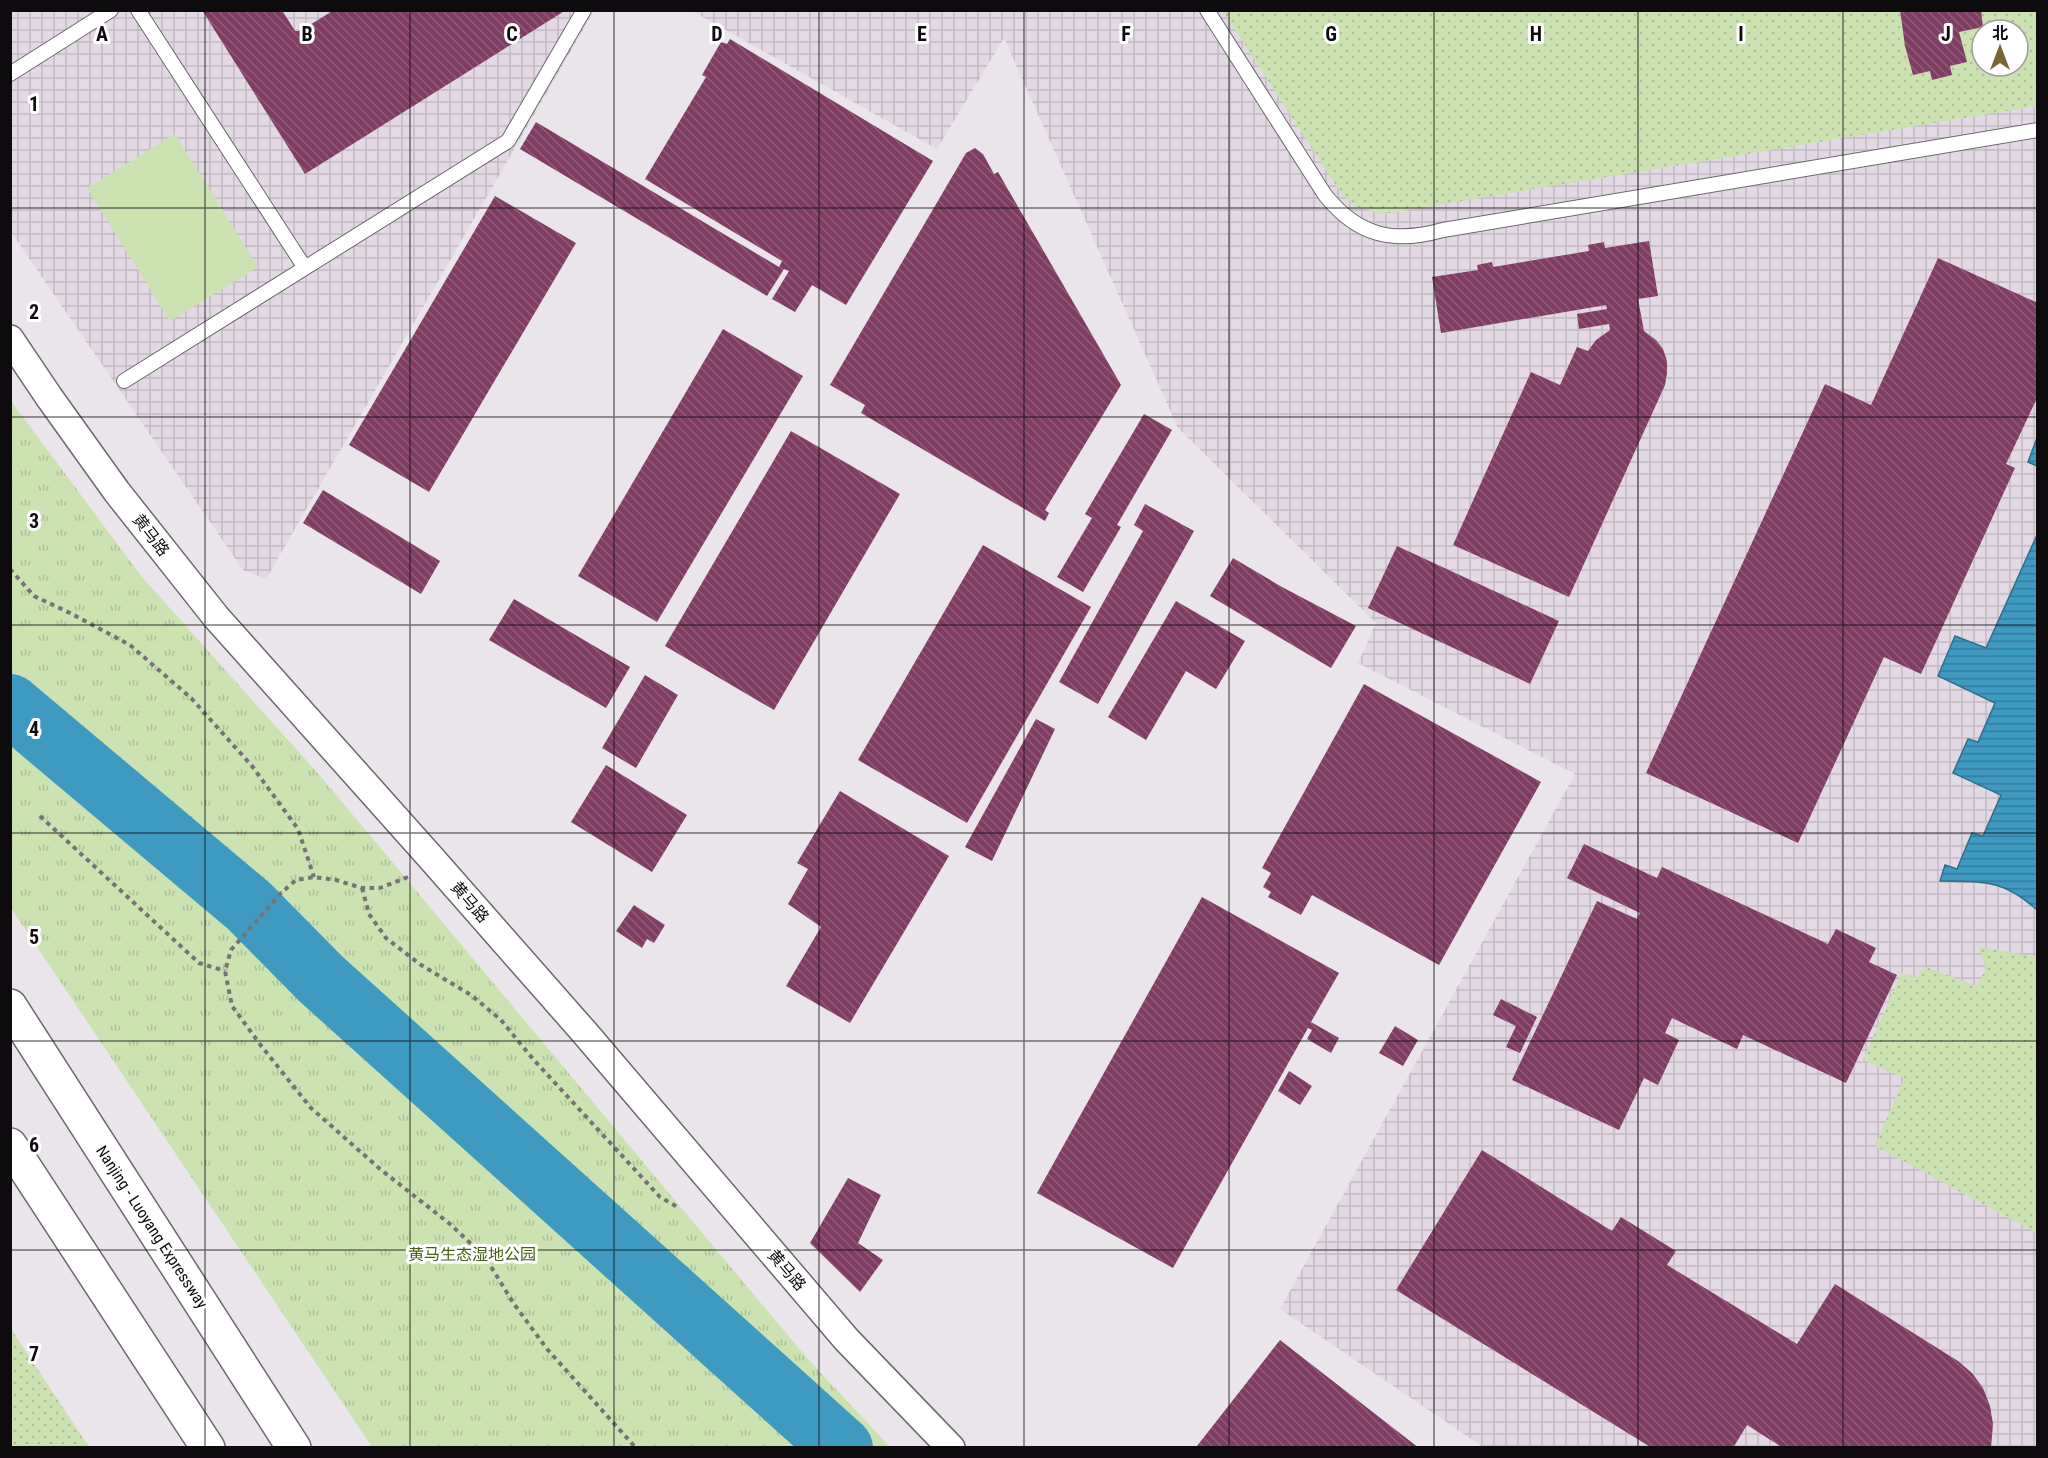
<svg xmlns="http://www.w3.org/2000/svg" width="2048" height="1458" viewBox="0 0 2048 1458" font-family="'Roboto Condensed','Noto Sans SC',sans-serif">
	<defs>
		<pattern id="industrial-grid" width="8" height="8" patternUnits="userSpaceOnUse" patternTransform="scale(1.5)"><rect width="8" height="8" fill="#e3d9e4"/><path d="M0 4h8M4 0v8" fill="none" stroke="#c2b9c2"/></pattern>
		<pattern id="grass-dots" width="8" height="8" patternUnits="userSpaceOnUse" patternTransform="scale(1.5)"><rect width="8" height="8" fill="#cce2b1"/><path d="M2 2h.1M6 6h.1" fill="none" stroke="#aec197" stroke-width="1.8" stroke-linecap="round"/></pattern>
		<pattern id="park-tufts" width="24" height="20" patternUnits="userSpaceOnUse" patternTransform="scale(1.5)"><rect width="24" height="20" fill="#cce2b1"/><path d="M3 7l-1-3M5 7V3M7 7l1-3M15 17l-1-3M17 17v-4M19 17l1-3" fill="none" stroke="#aec197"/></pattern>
		<pattern id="water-rules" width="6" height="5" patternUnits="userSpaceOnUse" patternTransform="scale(1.5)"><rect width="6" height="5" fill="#3f9ac2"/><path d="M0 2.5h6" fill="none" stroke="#337c9c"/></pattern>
		<pattern id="building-back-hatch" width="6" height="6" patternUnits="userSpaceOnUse" patternTransform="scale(1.5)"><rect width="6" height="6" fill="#803d63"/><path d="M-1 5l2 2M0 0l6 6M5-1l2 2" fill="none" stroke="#8e5b78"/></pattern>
	</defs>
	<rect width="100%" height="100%" fill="#eae5ea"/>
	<!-- industrial -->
	<path fill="url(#industrial-grid)" fill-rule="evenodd" d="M10,11H594L266,579L243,570L11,232Z
		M692,11H2037V1447H1483L1280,1309L1575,774L1358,663L1376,623L1178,428L1004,38L937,149ZM1982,30H2018V66H1982Z"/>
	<!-- grass -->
	<path fill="url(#grass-dots)" fill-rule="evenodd" d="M1223,11H2037V106L1384,214L1357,207L1343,196ZM1982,30H2018V66H1982Z
		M1979,947L2037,957V1233L1875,1146L1904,1078L1863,1060L1902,972L1917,978L1923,966L1976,986L1986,969Z
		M10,1329H11L89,1447H11Z"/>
	<!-- park -->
	<path fill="url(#park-tufts)" d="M11,401L142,577L322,778L806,1357L890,1447H372L11,908Z"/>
	<!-- pitch -->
	<path fill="#cce2b1" d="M175,134L258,267L170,321L87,188Z"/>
	<!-- water -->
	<path fill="url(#water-rules)" stroke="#306f8c" stroke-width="1.5" d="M2037,438V466L2028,462Z
		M2037,535V910C2003,879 1984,882 1940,881L1945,865L1957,869L1972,833L1983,836L2001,795L1953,773L1968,739L1978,742L1995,703L1938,676L1955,636L1986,648Z"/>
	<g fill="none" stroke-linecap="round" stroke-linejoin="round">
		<!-- river -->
		<path stroke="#3f9ac2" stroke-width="62" d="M10,705L249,906L321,979L842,1448"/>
	</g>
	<!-- building -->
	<path fill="url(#building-back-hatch)" d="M202,10H282L295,31H300L334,10H566L305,174Z
		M1900,10H1981L1983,27L1959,32L1967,62L1950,66L1952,75L1932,80L1930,71L1913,75L1905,46Z
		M730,39L933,161L846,305L812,285L795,312L772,299L789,271L784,269L767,296L520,149L536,122L779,267L782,261L645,179L706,77L702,75L721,42L727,44Z
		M975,148L983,154L994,174L998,172L1121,385L1045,510L1049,513L1045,521L861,413L865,405L830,385L966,153Z
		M495,196L576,243L429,492L349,445Z
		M1649,241L1658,296L1638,299L1644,331L1656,340L1663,349L1667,361V373L1665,385L1569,597L1453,545L1531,372L1560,385L1577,347L1588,351L1596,340L1610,330L1609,324L1579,329L1577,314L1607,309L1606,305L1441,333L1432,277L1478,270L1477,265L1492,262L1493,267L1589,251L1588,245L1604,242L1605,248Z
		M1938,258L2038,303V396L2006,464L2015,468L1921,674L1884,657L1798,843L1646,773L1825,384L1871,405Z
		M723,329L803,376L657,622L578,576Z
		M1144,414L1172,430L1117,525L1121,527L1083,592L1057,577L1092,518L1085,514Z
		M791,431L900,494L774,710L665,646Z
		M323,490L440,561L421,594L303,523Z
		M1145,504L1194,531L1098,704L1059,682L1143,531L1134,525Z
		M983,545L1091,607L967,823L858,760Z
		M1397,546L1559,621L1530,684L1368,608Z
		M1233,558L1282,587L1356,626L1331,668L1210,596Z
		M514,599L630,667L606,708L489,640Z
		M1176,601L1245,641L1216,689L1186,671L1146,740L1108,717Z
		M645,675L678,695L636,768L602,748Z
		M1364,684L1541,782L1439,965L1312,895L1301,915L1268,897L1271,892L1263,887L1271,873L1262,868Z
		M1036,719L1055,729L992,861L965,847Z
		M606,765L687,815L652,872L571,822Z
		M840,791L949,856L850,1023L786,986L821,927L788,904L808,869L797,863Z
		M1584,844L1657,878L1662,867L1828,944L1836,929L1876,948L1869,962L1897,975L1846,1083L1743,1035L1737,1049L1672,1018L1665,1033L1679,1040L1658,1085L1644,1078L1619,1130L1512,1080L1597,901L1637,919L1640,913L1567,878Z
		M1202,897L1339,973L1311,1022L1339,1038L1331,1053L1307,1039L1312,1030L1308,1028L1173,1268L1037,1193Z
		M634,905L665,925L654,943L647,939L642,948L616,931Z
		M1501,999L1537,1017L1520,1053L1506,1047L1516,1026L1493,1015Z
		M1395,1026L1418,1040L1403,1066L1379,1053Z
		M1289,1071L1312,1086L1300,1105L1278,1091Z
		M1482,1150L1612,1231L1621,1217L1676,1251L1667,1265L1797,1344L1835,1284L1958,1361L1972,1373L1983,1388L1990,1406L1993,1424L1991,1448H1783L1747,1425L1733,1448H1652L1396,1290Z
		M848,1178L881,1195L858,1243L883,1260L860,1292L810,1243Z
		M1280,1340L1419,1448H1199L1197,1446Z"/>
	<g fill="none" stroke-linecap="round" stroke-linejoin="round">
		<defs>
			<path id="lane" d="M138,10L305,268
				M1207,10L1325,195C1358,236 1393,244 1443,230L2038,130
				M10,74L111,10
				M124,381L508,141L584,10"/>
			<path id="street" d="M10,339L49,397L117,492L216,617L432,859L585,1033L846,1339L951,1448"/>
			<path id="highway" d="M10,1006L294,1448
				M10,1145L208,1448"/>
		</defs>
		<!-- lane casing -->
		<use href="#lane" stroke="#6b676c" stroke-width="16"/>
		<!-- street casing -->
		<use href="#street" stroke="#6b676c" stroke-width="30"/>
		<!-- highway casing -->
		<use href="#highway" stroke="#6b676c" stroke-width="36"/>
		<!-- path -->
		<path stroke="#767376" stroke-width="4" stroke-dasharray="4.5 4.5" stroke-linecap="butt" d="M10,569L34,596L70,613L130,645L191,698L252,766L298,829L314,877
			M40,816L199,963L225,971
			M408,877L380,888H362L336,880L314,877L296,880L281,893L231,950L225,971L232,1006L262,1047L311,1108L380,1169L450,1224L485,1257L514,1304L547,1349L636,1448
			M362,888L369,914L386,938L421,965L471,995L501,1020L533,1059L660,1197L679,1208"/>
		<!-- lane -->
		<use href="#lane" stroke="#fff" stroke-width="14"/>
		<!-- street -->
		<use href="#street" stroke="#fff" stroke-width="27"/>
		<!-- highway -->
		<use href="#highway" stroke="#fff" stroke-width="33"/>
	</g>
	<!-- grid -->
	<path fill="none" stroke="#0d0b0d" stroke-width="1.5" stroke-opacity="0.55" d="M205,10V1448M410,10V1448M614,10V1448M819,10V1448M1024,10V1448M1229,10V1448M1434,10V1448M1638,10V1448M1843,10V1448M10,208H2038M10,417H2038M10,625H2038M10,833H2038M10,1041H2038M10,1250H2038"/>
	<g text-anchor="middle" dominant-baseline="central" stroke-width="6" stroke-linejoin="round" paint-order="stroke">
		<!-- street labels -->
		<g font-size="16" fill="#0d0b0d" stroke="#fff">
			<text transform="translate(151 535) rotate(52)">黄马路</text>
			<text transform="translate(470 902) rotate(49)">黄马路</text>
			<text transform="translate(152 1227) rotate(57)">Nanjing - Luoyang Expressway</text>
			<text transform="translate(787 1270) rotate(49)">黄马路</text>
		</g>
		<!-- park labels -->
		<g font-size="16" fill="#446012" stroke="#fff">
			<text x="472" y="1254">黄马生态湿地公园</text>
		</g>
	</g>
	<g font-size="20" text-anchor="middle" font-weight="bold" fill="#0d0b0d" stroke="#fff" stroke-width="6" stroke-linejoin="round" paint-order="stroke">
		<text x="102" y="41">A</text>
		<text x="307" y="41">B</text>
		<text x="512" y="41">C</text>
		<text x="717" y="41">D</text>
		<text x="922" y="41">E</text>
		<text x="1126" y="41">F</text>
		<text x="1331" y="41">G</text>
		<text x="1536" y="41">H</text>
		<text x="1741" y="41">I</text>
		<text x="1946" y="41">J</text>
		<text x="34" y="111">1</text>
		<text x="34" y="319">2</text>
		<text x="34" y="528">3</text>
		<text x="34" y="736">4</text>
		<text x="34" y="944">5</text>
		<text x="34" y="1152">6</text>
		<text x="34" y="1361">7</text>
	</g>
	<!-- border -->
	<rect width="2048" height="1458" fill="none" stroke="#0d0b0d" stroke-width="24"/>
	<!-- north arrow -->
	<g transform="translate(2000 48)"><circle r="28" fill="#ffffff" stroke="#9e9d9e" stroke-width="1.5"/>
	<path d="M0-4.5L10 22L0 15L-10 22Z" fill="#766734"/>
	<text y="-9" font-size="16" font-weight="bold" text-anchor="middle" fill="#0d0b0d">北</text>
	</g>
</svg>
